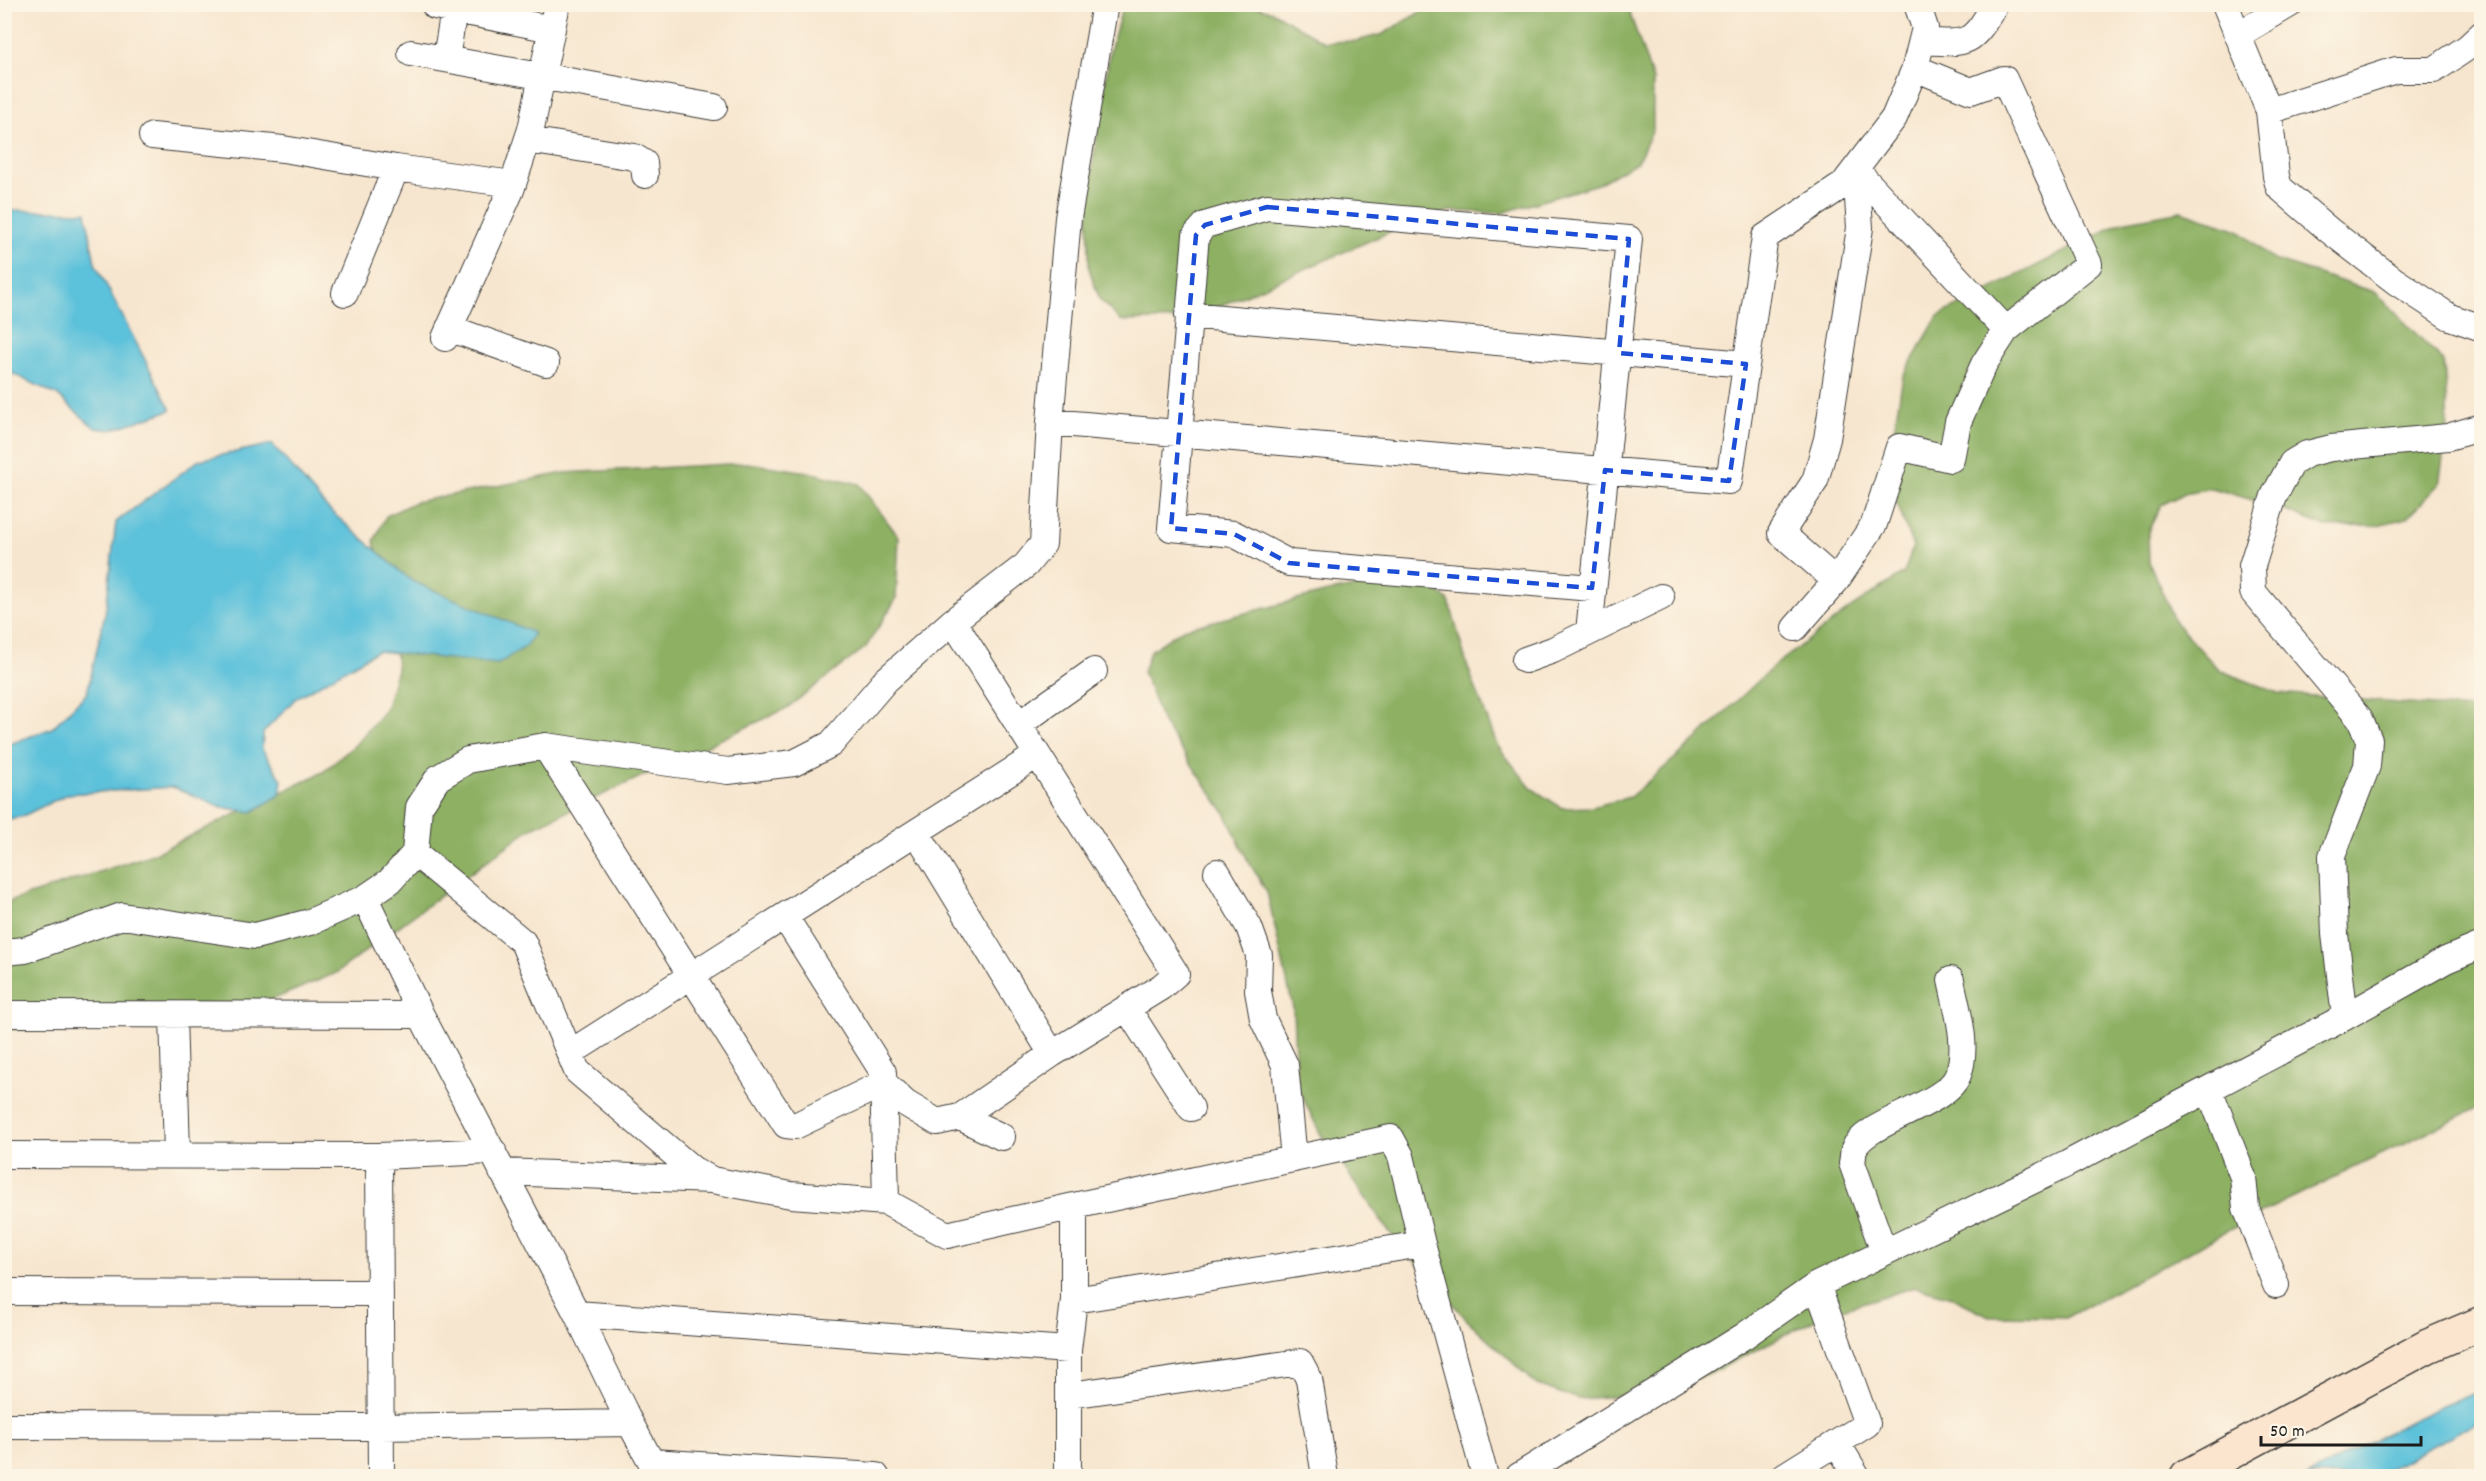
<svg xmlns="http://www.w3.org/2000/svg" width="2486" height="1481" viewBox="0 0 2486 1481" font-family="Dekko,sans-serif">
	<rect width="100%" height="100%" fill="#fcf5e5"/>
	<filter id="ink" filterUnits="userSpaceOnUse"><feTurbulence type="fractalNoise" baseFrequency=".0167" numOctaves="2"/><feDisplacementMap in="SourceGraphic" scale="12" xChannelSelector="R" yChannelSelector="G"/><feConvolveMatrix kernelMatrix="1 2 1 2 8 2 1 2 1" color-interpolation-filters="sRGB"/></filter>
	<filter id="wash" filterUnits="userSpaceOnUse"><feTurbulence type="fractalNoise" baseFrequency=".008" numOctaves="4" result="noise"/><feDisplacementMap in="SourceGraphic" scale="24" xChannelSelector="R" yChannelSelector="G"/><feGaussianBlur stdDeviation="1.35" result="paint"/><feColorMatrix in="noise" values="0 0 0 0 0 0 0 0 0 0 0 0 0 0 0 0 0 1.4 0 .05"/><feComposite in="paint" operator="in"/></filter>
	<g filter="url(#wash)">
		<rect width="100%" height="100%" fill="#f7e6cf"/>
		<!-- forest -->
		<path fill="#8db064" stroke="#546640" stroke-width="1.5" d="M1123,5H1253L1275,13L1324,42L1356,41L1383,34L1432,5H1627L1653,80V130L1637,162L1598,184L1502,213L1449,211L1415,221L1190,319L1121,321L1100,300L1089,269L1088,196L1110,51Z
			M2181,211L2238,230L2274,260L2375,292L2444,362L2448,425L2439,485L2407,518L2373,526L2326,527L2273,506L2212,488L2185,493L2161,505L2148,532L2149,562L2175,622L2219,670L2278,693L2481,710V1106L2263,1212L2067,1317L1989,1316L1949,1296L1915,1287L1825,1314L1708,1375L1632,1395L1578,1399L1537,1385L1467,1320L1390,1233L1320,1133L1296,1084L1293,1008L1267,892L1247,859L1225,813L1163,723L1143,672L1150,651L1183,629L1328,592L1395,579L1433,587L1449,601L1467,665L1497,745L1531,788L1562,808L1592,807L1630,797L1688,747L1773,667L1852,607L1904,573L1913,547L1889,481L1893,436L1903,376L1938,316L2122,222Z
			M747,463L808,472L859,484L899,537L896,599L866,647L787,708L530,829L336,973L214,1024L126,1022L5,1030V903L153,854L323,772L355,745L385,710L397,669L393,619L374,541L386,516L415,502L564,473Z"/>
		<!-- water -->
		<path fill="#5cc1da" stroke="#3c6e7b" stroke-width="1.5" d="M5,210L86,212L95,263L171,410L111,430L95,428L57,395L5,370Z
			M272,444L327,508L412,581L534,633L525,647L498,664L377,651L296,698L263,733L262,749L282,780L280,795L252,812L220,807L173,787L68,794L23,816L5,820V746L52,728L87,693L106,609L116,522L199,460Z
			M2481,1391V1420L2375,1476H2308C2363,1444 2422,1412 2481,1391Z"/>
	</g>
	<g filter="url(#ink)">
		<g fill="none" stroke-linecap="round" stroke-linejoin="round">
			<defs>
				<path id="street" d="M435,4V6L552,29
					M2225,4L2269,111L2276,176L2279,187L2330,231L2395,281L2450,317L2482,328
					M2238,35L2290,4
					M1922,41C1968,44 1971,46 1995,4
					M411,53L714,107
					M446,58L454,10
					M2269,111L2396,70H2434L2468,47L2482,34
					M152,136L283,149L396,168
					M528,140L634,157L644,163L645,175
					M1856,170L2006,330
					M345,293L396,168L513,184
					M1188,315L1746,364
					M449,328L546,363
					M445,338L511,190L531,129L557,4
					M1050,422L1729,481L1765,237L1843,185L1894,118L1915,68L1925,28L1917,4
					M1836,581L1781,533L1815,481L1827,439L1860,228L1856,170
					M1795,628L1836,581L1874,524L1899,447L1951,459L1958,422L1984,364L2006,330L2089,264L2004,79L1971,91L1915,68
					M1589,632L1629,239L1267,207L1205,225L1196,235L1171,528L1234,534L1289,563L1592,588
					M1525,660L1553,650L1661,597
					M1018,725L1094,671
					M545,746L786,1125L795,1126L884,1083
					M917,833L1052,1054
					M1217,872L1249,927L1259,955L1258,991L1263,1019L1285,1065L1294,1159
					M365,898L421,1015L577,1314L630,1423L659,1476
					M785,917L883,1072L886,1202
					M4,952L25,950L122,916L255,936L310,922L365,898L390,881L415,853
					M1127,1008L1191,1108
					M4,1014L421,1015
					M173,1015L177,1153
					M2345,1017L2335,934L2332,856L2367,766L2369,740L2360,719L2253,592L2252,566L2274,496L2292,463L2307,454L2331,448L2448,437L2482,427
					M570,1053L1037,755
					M884,1083L905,1103L937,1122L960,1117L1052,1054L1161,987L1176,974L953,621
					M2209,1089L2243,1177L2246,1208L2276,1285
					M960,1117L1002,1137
					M4,1155L379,1156L493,1151
					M379,1156L381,1476
					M502,1172L712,1180L791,1195L886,1202L947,1235L1074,1206L1391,1138L1401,1156L1422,1244L1485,1476
					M712,1180L692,1169L577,1071L523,942L415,853L419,807L438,778L468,760L545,746L728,771L794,763L831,744L886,680L953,621L1026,565L1043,544L1050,422L1068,218L1105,4
					M1884,1252L1852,1163C1853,1159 1853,1153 1854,1149C1864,1122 1947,1105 1958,1075C1969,1046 1957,1010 1951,980
					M4,1292L380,1293
					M1074,1300L1422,1244
					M577,1314L1068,1350
					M1070,1395L1300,1362L1309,1379L1325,1476
					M4,1426L380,1427L630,1423
					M1837,1443L1857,1476
					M652,1462L876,1476
					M1068,1476V1350L1074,1300V1206
					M1519,1476L1744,1336L1817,1285L2067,1164L2345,1017L2446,960L2482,945
					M1784,1476L1867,1424L1817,1285"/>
				<path id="secondary" d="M2187,1476L2428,1346L2482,1323"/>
			</defs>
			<!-- street casing -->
			<use href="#street" stroke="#3d3a37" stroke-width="28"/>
			<!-- secondary casing -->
			<use href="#secondary" stroke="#3d3a37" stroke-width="36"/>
			<!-- street -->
			<use href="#street" stroke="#fff" stroke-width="26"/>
			<!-- secondary -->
			<use href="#secondary" stroke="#fbe5cf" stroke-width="33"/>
		</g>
	</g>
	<!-- marked area -->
	<path fill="none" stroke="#1d4ed8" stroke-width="4.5" stroke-dasharray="12 8" stroke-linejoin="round" d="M1267,207L1629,239L1619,353L1746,364L1729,481L1605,470L1592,588L1289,563L1234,534L1171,528L1196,235L1205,225Z"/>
	<!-- margin -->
	<rect width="2486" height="1481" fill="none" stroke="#fcf5e5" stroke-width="24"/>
	<!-- scale -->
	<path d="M2261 1436v9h160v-9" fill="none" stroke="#1c1c1c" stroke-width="3"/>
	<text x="2270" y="1436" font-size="18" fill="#1c1c1c" stroke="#fcf5e5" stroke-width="4.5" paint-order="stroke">50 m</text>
</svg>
